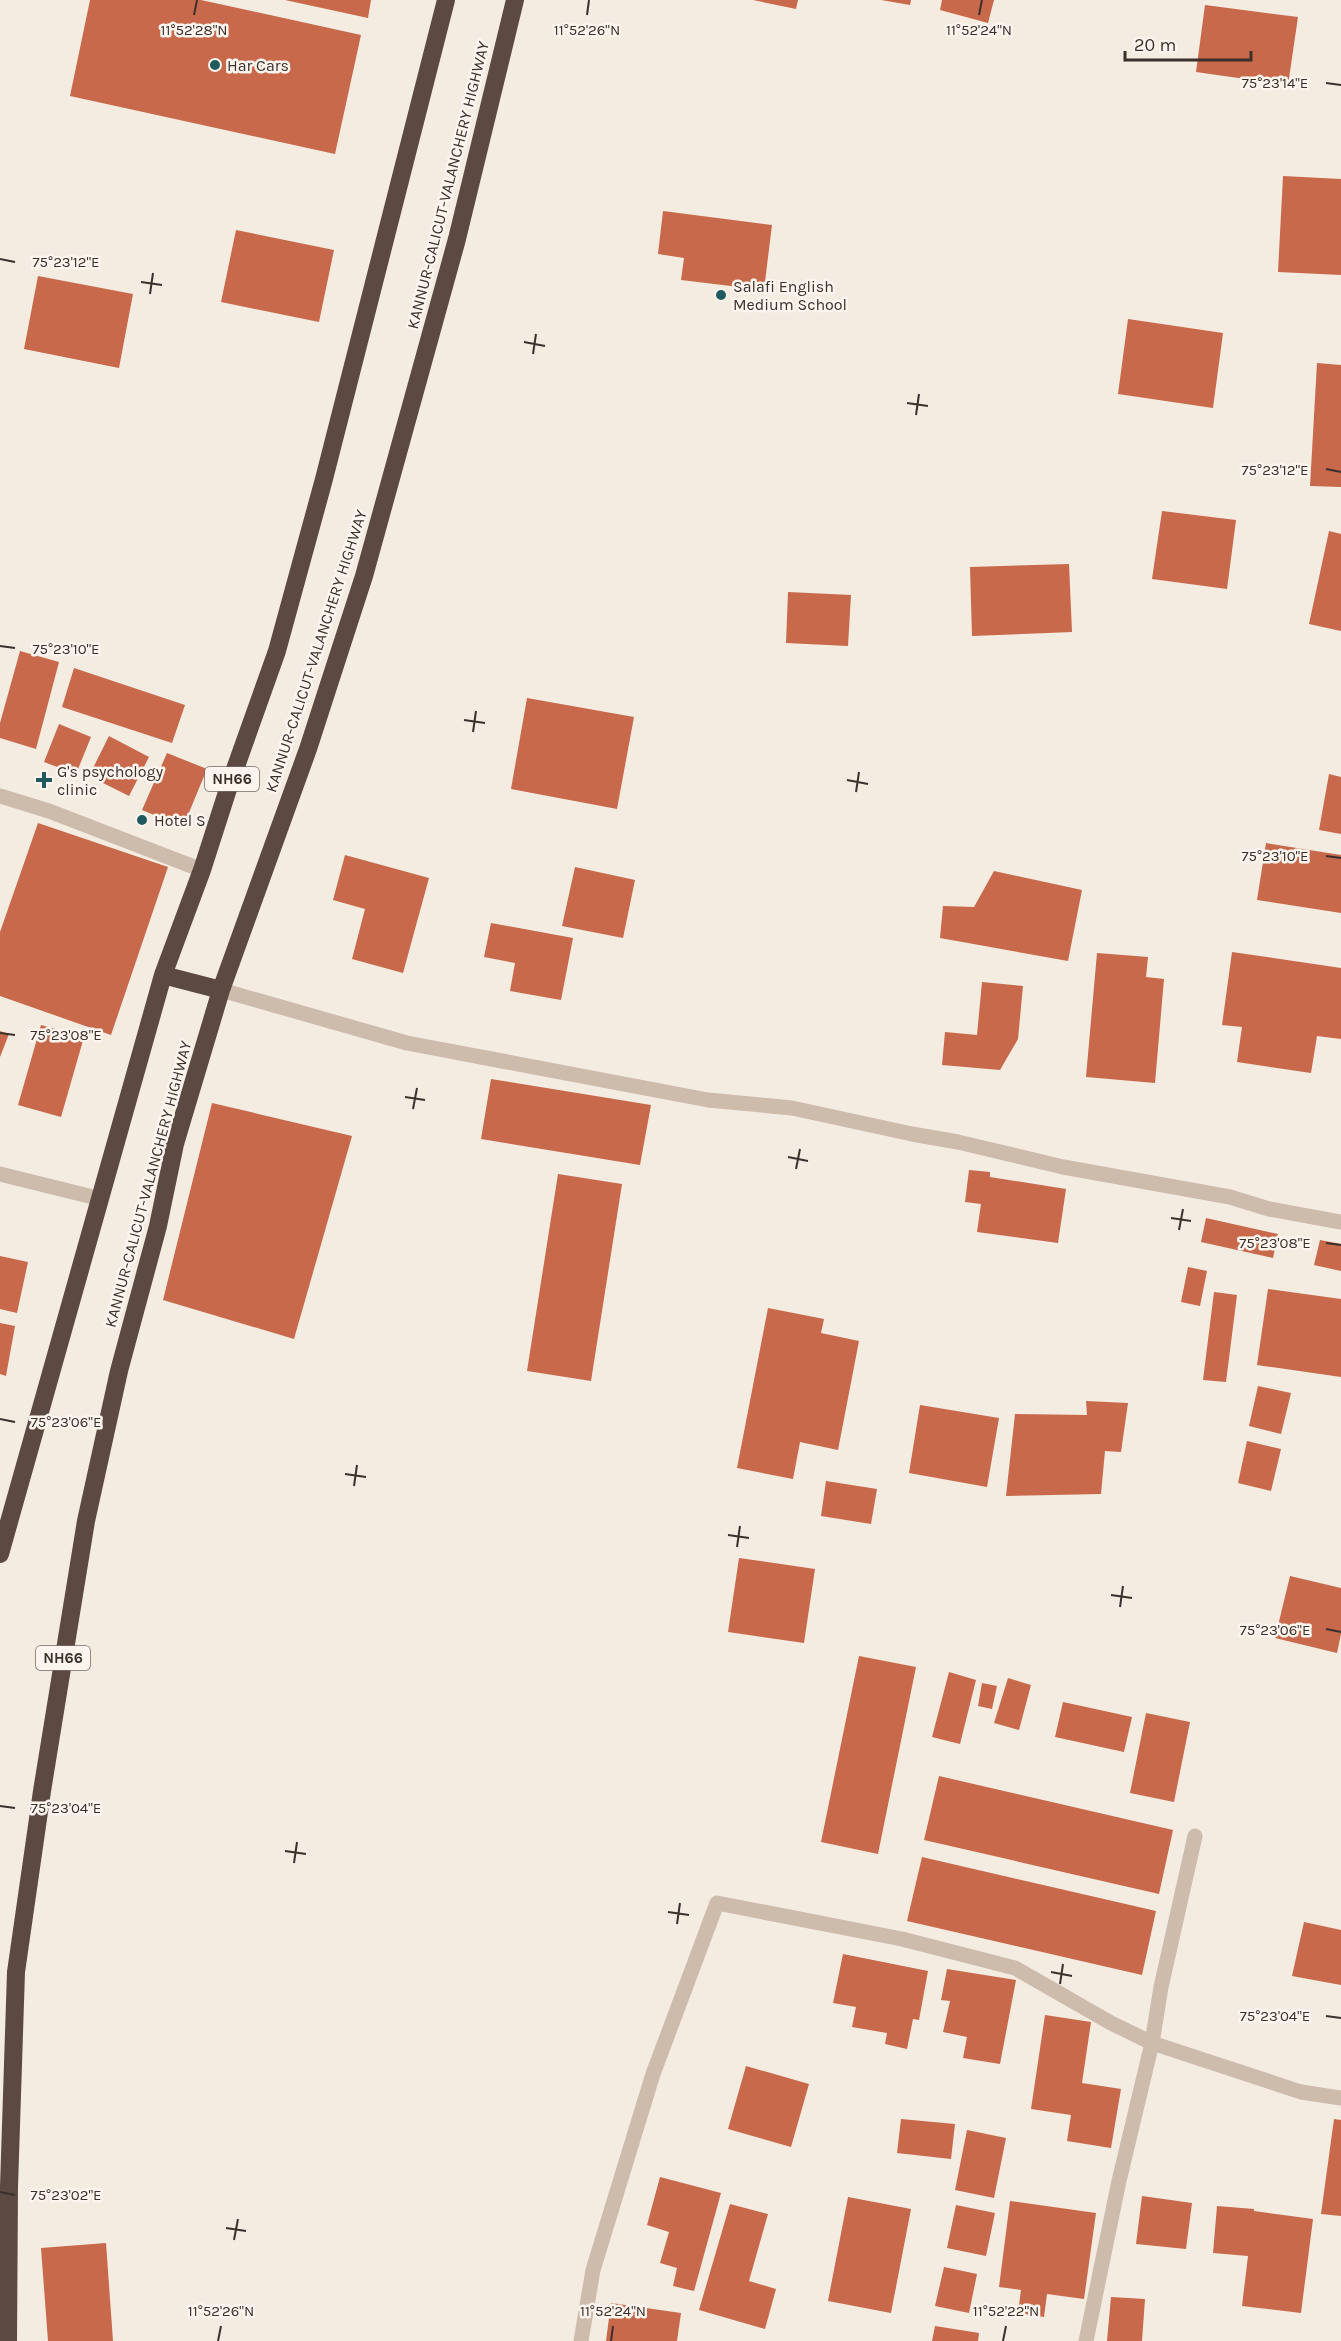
<svg xmlns="http://www.w3.org/2000/svg" width="1341" height="2341" viewBox="0 0 1341 2341" font-family="Karla,sans-serif">
	<rect width="100%" height="100%" fill="#f4ebe1"/>
	<!-- building -->
	<path fill="#c8694b" d="M90,0H201L361,35L335,154L70,96Z
		M285,0H371L368,18Z
		M753,0H798L796,9Z
		M881,0H911L910,5Z
		M942,0H994L988,23L940,10Z
		M1205,5L1298,17L1288,85L1196,72Z
		M1283,176L1341,179V275L1278,272Z
		M663,211L772,225L764,290L681,280L684,258L658,254Z
		M236,230L334,250L319,322L221,302Z
		M38,276L133,294L119,368L24,349Z
		M1128,319L1223,333L1213,408L1118,394Z
		M1317,363L1341,365V487L1310,486Z
		M1162,511L1236,520L1227,589L1152,579Z
		M1329,531L1341,534V631L1309,624Z
		M1069,564L1072,632L972,636L970,567Z
		M788,592L851,595L848,646L786,643Z
		M20,651L59,662L36,749L0,738V723Z
		M74,668L185,705L172,743L62,707Z
		M527,698L634,717L617,809L511,789Z
		M59,724L91,737L76,774L44,762Z
		M109,736L149,757L129,796L89,776Z
		M167,753L207,769L183,827L142,810Z
		M1329,774L1341,777V834L1319,830Z
		M38,823L168,867L111,1035L0,996V932Z
		M1266,843L1341,855V913L1257,900Z
		M345,855L429,878L403,973L352,959L365,909L333,900Z
		M575,867L635,880L623,938L562,926Z
		M994,871L1082,890L1068,961L940,938L943,906L974,907Z
		M491,923L573,938L561,1000L510,991L515,963L484,957Z
		M1232,952L1341,968V1039L1317,1036L1311,1073L1237,1062L1242,1027L1222,1025Z
		M1097,953L1148,957L1146,977L1164,979L1155,1083L1086,1077Z
		M982,982L1023,986L1018,1039L1000,1070L942,1065L945,1032L977,1035Z
		M41,1025L84,1037L61,1117L18,1105Z
		M0,1031L9,1034L0,1057Z
		M491,1079L651,1105L640,1165L481,1139Z
		M212,1103L352,1136L294,1339L163,1300Z
		M969,1170L990,1172V1177L1066,1189L1058,1243L977,1232L981,1204L965,1202Z
		M558,1174L622,1184L591,1381L527,1371Z
		M1206,1218L1278,1234L1273,1258L1201,1242Z
		M1320,1240L1341,1244V1271L1314,1265Z
		M0,1256L28,1262L17,1313L0,1309Z
		M1188,1267L1207,1271L1200,1306L1181,1302Z
		M1268,1289L1341,1299V1377L1257,1365Z
		M1214,1292L1237,1295L1226,1382L1203,1380Z
		M768,1308L824,1319L821,1333L859,1341L838,1450L800,1442L793,1479L737,1468Z
		M0,1323L15,1326L6,1376L0,1374Z
		M1258,1386L1291,1393L1281,1434L1249,1426Z
		M1086,1401L1128,1403L1121,1452L1105,1451L1101,1494L1006,1496L1015,1414L1087,1415Z
		M920,1405L999,1418L987,1487L909,1473Z
		M1247,1441L1281,1449L1271,1491L1238,1483Z
		M826,1481L877,1489L871,1524L821,1516Z
		M739,1558L815,1569L804,1643L728,1632Z
		M1290,1576L1341,1588V1634L1337,1653L1275,1638Z
		M859,1656L916,1667L878,1854L821,1842Z
		M949,1672L976,1680L960,1744L932,1737Z
		M1008,1678L1031,1685L1019,1730L994,1723Z
		M982,1683L997,1686L992,1709L978,1706Z
		M1063,1702L1132,1717L1124,1752L1055,1737Z
		M1146,1713L1190,1722L1174,1802L1130,1793Z
		M939,1776L1173,1830L1159,1894L924,1840Z
		M922,1857L1156,1911L1142,1975L907,1921Z
		M1304,1922L1341,1930V1985L1292,1976Z
		M843,1954L928,1971L919,2020L913,2019L907,2049L885,2044L887,2033L852,2027L856,2007L833,2003Z
		M947,1969L1016,1980L1000,2064L963,2058L967,2037L943,2032L950,2001L941,2000Z
		M1045,2015L1091,2022L1082,2083L1121,2089L1111,2148L1067,2141L1071,2115L1031,2109Z
		M746,2066L809,2084L791,2147L728,2129Z
		M901,2119L955,2124L951,2159L897,2153Z
		M1334,2119L1341,2120V2216L1321,2214Z
		M967,2130L1006,2138L994,2198L955,2190Z
		M660,2177L721,2193L694,2291L673,2286L677,2268L660,2263L669,2232L647,2225Z
		M1142,2196L1192,2203L1186,2249L1136,2244Z
		M848,2197L911,2209L891,2313L828,2301Z
		M1010,2201L1096,2213L1084,2299L1047,2294L1044,2317L1018,2313L1021,2290L999,2287Z
		M730,2204L768,2214L749,2281L776,2289L765,2329L699,2310Z
		M956,2205L995,2213L986,2256L947,2248Z
		M1217,2206L1254,2209V2211L1313,2219L1301,2313L1242,2306L1248,2256L1213,2253Z
		M106,2243L113,2341H48L41,2248Z
		M944,2267L977,2274L969,2313L935,2306Z
		M1111,2297L1145,2299L1142,2341H1107Z
		M611,2303L681,2313L677,2341H606Z
		M935,2326L979,2333L978,2341H932Z"/>
	<g fill="none" stroke-linecap="round" stroke-linejoin="round">
		<!-- street -->
		<path stroke="#cdbbac" stroke-width="15" d="M0,796L49,811L202,870
			M221,990L407,1043L708,1100L792,1108L912,1134L958,1142L1063,1167L1230,1197L1269,1209L1341,1222
			M0,1174L101,1199
			M581,2341L593,2270L653,2074L717,1903L902,1939L1015,1968L1111,2023L1152,2043L1301,2092L1341,2098
			M1086,2341L1119,2181L1152,2043L1161,1987L1195,1836"/>
		<!-- highway -->
		<path stroke="#5c4a42" stroke-width="18" d="M163,975L221,990
			M0,1554L163,975L202,870L229,786L277,651L324,479L446,0
			M8,2341L9,2187L16,1972L42,1791L86,1521L119,1371L158,1226L175,1144L221,990L308,749L364,576L457,239L515,0"/>
	</g>
	<!-- ticks -->
	<path fill="none" stroke="#3b302b" stroke-width="2" d="M194,15L197,0M587,15L589,0M979,15L982,0M1326,83L1341,85M0,259L15,262M141,282L162,285M150,294L153,273M524,342L545,346M533,354L536,334M907,403L928,406M916,415L919,394M1326,469L1341,472M0,646L15,648M464,720L485,723M473,732L476,711M847,780L868,784M856,792L859,772M1326,856L1341,858M0,1033L15,1035M405,1097L425,1100M413,1109L417,1088M788,1157L808,1161M796,1169L800,1149M1171,1218L1191,1221M1179,1230L1183,1209M1326,1243L1341,1245M0,1419L15,1422M345,1474L366,1477M354,1486L357,1465M728,1535L749,1538M737,1547L740,1526M1111,1595L1132,1598M1120,1607L1123,1586M1326,1629L1341,1632M0,1806L15,1808M285,1851L306,1854M294,1863L297,1842M668,1912L689,1915M677,1924L680,1903M1051,1972L1072,1976M1060,1984L1063,1964M1326,2016L1341,2018M0,2192L15,2195M226,2228L246,2231M234,2240L238,2219M218,2341L221,2326M611,2341L613,2326M1003,2341L1006,2326"/>
	<!-- markers -->
	<g fill="#1f5a5e" stroke="#fbf5ee" stroke-width="2">
		<circle cx="215" cy="65" r="6"/>
		<circle cx="721" cy="295" r="6"/>
		<path d="M41 771h6v6h6v6h-6v6h-6v-6h-6v-6h6z"/>
		<circle cx="142" cy="820" r="6"/>
	</g>
	<g text-anchor="middle" dominant-baseline="central" stroke-width="5" stroke-linejoin="round" paint-order="stroke">
		<!-- shield labels -->
		<g fill="#fbf5ee" stroke="#756b66" stroke-width="1.5">
			<rect x="205" y="767" width="54" height="24" rx="4.5"/>
			<rect x="36" y="1646" width="54" height="24" rx="4.5"/>
		</g>
		<g font-size="15" font-weight="bold" fill="#3b302b">
			<text x="232" y="779">NH66</text>
			<text x="63" y="1658">NH66</text>
		</g>
		<!-- poi labels -->
		<g font-size="16" fill="#3b302b" stroke="#fbf5ee" text-anchor="start">
			<text x="227" y="65">Har Cars</text>
			<text x="733" y="286">Salafi English<tspan x="733" dy="18">Medium School</tspan></text>
			<text x="57" y="771">G's psychology<tspan x="57" dy="18">clinic</tspan></text>
			<text x="154" y="820">Hotel S</text>
		</g>
		<!-- street labels -->
		<g font-size="16" fill="#3b302b" stroke="#fbf5ee">
			<text transform="translate(448 185) rotate(-76)">KANNUR-CALICUT-VALANCHERY HIGHWAY</text>
			<text transform="translate(316 651) rotate(-72)">KANNUR-CALICUT-VALANCHERY HIGHWAY</text>
			<text transform="translate(148 1184) rotate(-75)">KANNUR-CALICUT-VALANCHERY HIGHWAY</text>
		</g>
	</g>
	<g font-size="15" text-anchor="middle" fill="#3b302b" stroke="#fbf5ee" stroke-width="5" stroke-linejoin="round" paint-order="stroke">
		<text x="194" y="35">11°52'28"N</text>
		<text x="587" y="35">11°52'26"N</text>
		<text x="979" y="35">11°52'24"N</text>
		<text x="1275" y="88">75°23'14"E</text>
		<text x="66" y="267">75°23'12"E</text>
		<text x="1275" y="475">75°23'12"E</text>
		<text x="66" y="654">75°23'10"E</text>
		<text x="1275" y="861">75°23'10"E</text>
		<text x="66" y="1040">75°23'08"E</text>
		<text x="1275" y="1248">75°23'08"E</text>
		<text x="66" y="1427">75°23'06"E</text>
		<text x="1275" y="1635">75°23'06"E</text>
		<text x="66" y="1813">75°23'04"E</text>
		<text x="1275" y="2021">75°23'04"E</text>
		<text x="66" y="2200">75°23'02"E</text>
		<text x="221" y="2316">11°52'26"N</text>
		<text x="613" y="2316">11°52'24"N</text>
		<text x="1006" y="2316">11°52'22"N</text>
	</g>
	<!-- scale -->
	<path d="M1125 51v9h126v-9" fill="none" stroke="#3b302b" stroke-width="3"/>
	<text x="1134" y="51" font-size="18" fill="#3b302b" stroke="#fbf5ee" stroke-width="4.5" paint-order="stroke">20 m</text>
</svg>
